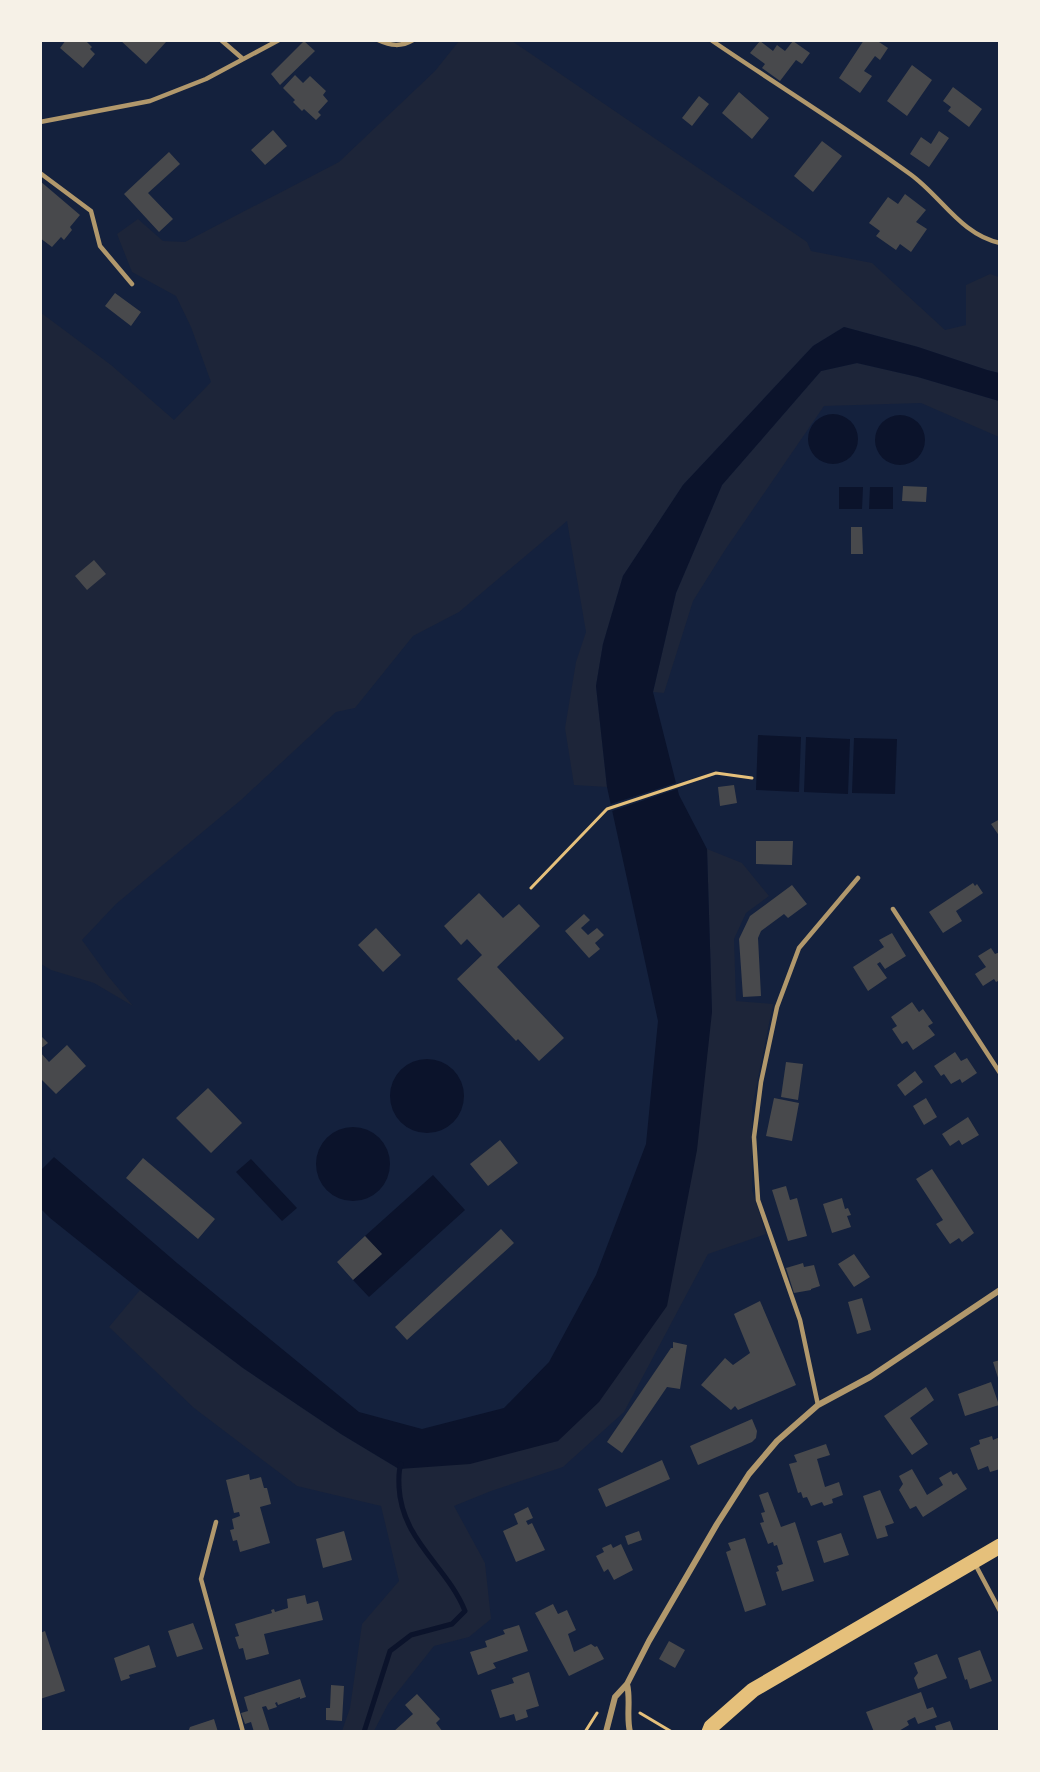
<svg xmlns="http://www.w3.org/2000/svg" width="1040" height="1772" viewBox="0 0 1040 1772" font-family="Roboto,sans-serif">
	<rect width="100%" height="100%" fill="#14213d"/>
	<!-- green -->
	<path fill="#1d2539" d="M459,41H512L807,242L811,251L872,263L945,330L966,325V285L990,274L999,277V373L987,370L918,347L844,327L813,346L683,485L623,576L603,644L596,686L607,787L574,785L565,728L576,662L586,632L567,521L459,612L413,636L355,708L336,712L241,800L116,904L82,940L108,976L133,1006L94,983L51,970L41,964L40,312L111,365L174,420L211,382L191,327L176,296L132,272L117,234L138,219L163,241L185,242L339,162L435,71Z
		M857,363L918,377L999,401V437L921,403L824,406L725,550L693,601L664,693L653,692L676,593L722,485L821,371Z
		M707,849L742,863L769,896L746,913L734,939L736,1001L773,1004L752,1108V1190L766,1234L708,1254L624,1412L563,1467L491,1491L454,1506L485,1563L491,1619L469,1637L434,1646L388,1704L374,1731H342L350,1708L362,1624L399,1581L381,1506L297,1486L194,1408L109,1327L140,1290L243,1368L341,1434L399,1469L558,1441L712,1012Z"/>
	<!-- water -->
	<path fill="#0b132b" d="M844,327L918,347L987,370L999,373V401L918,377L857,363L821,371L722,485L676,593L653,692L679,795L707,849L712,1012L697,1150L667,1306L599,1402L558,1441L470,1464L399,1469L341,1434L243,1368L140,1290L50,1218L41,1209L40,1145L177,1263L359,1412L422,1429L504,1408L549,1362L596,1275L646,1144L658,1021L607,787L596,686L603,644L623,576L683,485L813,346Z
		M808 439a25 25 0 1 1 50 0a25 25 0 1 1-50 0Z
		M875 440a25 25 0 1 1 50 0a25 25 0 1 1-50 0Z
		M839,487H863L862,509H839Z
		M870,487H893V509H869Z
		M758,735L801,737L799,792L756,790Z
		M806,737L850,739L848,794L804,792Z
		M854,738L897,739L895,794L852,793Z
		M390 1096a37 37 0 1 1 74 0a37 37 0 1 1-74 0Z
		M316 1164a37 37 0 1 1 74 0a37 37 0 1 1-74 0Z
		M251,1159L297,1208L282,1221L236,1172Z
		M433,1175L465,1210L369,1297L353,1280L382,1254L365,1236Z"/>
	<!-- pier -->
	<path fill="#14213d" d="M679,782L680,788L609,812L608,805Z
		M42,1143L56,1155L41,1170V1144Z"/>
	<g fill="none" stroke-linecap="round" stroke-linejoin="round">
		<!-- stream -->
		<path stroke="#0b132b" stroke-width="5" d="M364,1732L390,1651L411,1635L452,1624L465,1611C447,1566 402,1541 399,1487C399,1479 398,1472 401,1464"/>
	</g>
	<!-- building -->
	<path fill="#48494c" d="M66,40H85L92,47L90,49L95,54L83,68L60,48Z
		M120,40H164L166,42L146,64Z
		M864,40H876L888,48L880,60L875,56L864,71L872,76L860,93L839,78Z
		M304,41L315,51L280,85L271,74Z
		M760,41L773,51L777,45L785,51L793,41L810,53L802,64L796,60L780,81L762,68L765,64L750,53Z
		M912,65L932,80L907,116L887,101Z
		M295,75L303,83L310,76L326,91L323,95L328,101L318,112L321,115L316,120L304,109L302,111L293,102L295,100L283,88Z
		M953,87L982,109L969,127L948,111L951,107L943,101Z
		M739,92L769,118L752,139L722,113Z
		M699,96L709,104L692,126L682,118Z
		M273,130L287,146L265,165L251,150Z
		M939,131L949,138L929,167L910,154L921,137L931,144Z
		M822,141L842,156L813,192L794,176Z
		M169,152L180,164L148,193L173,219L159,232L124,194Z
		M40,181L80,215L70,227L72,230L64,240L61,237L52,247L40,238Z
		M905,194L926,210L916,222L927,229L911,252L900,244L896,250L876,236L880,231L869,223L888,197L898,204Z
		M115,293L141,312L131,326L105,306Z
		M903,486L927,487L926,502L902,501Z
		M851,527H862L863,554H851Z
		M94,560L106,574L87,590L75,576Z
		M734,785L737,803L720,806L718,787Z
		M1000,819V837L991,824Z
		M756,841H793L792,865L756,864Z
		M973,883L975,886L977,884L983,893L956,911L962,921L943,933L929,912Z
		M792,885L807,904L788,918L784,914L761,931L758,938L761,996L743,997L739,939L750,916Z
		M479,893L503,918L519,904L540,926L497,967L564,1038L539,1061L518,1039L516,1041L457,979L482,955L467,939L461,945L444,926Z
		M584,914L590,920L581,928L588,935L597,928L604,935L595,943L600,949L589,958L565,931Z
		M376,928L401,955L383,972L358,945Z
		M892,933L906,956L885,969L880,962L877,964L887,978L868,991L853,967L884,947L879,940Z
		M991,948L995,954L1000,952V980L996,982L994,979L983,986L975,974L986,967L978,956Z
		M912,1002L919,1012L923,1009L933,1023L928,1026L935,1035L913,1050L907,1041L902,1044L892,1029L897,1026L891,1017Z
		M40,1035L48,1043L40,1049Z
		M67,1045L86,1066L56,1094L40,1078V1052L49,1062Z
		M955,1052L961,1061L967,1058L977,1073L962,1083L960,1079L951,1084L944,1074L941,1076L934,1066Z
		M786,1062L803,1064L798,1100L781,1097Z
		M915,1071L923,1082L905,1096L897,1085Z
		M208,1088L242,1123L211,1153L176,1118Z
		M774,1098L799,1103L792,1141L766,1136Z
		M926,1098L937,1117L924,1125L913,1106Z
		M968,1117L979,1135L962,1145L959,1140L950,1146L942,1134Z
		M500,1140L518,1163L488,1186L470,1164Z
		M143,1158L215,1219L198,1239L126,1178Z
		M932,1169L974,1233L962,1242L959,1238L950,1244L936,1224L943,1220L916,1179Z
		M786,1186L790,1200L797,1198L807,1236L788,1241L772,1190Z
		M842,1198L845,1209L848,1208L851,1215L847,1216L851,1227L832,1233L823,1204Z
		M501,1229L514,1243L407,1340L395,1327Z
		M365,1236L382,1254L353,1280L337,1262Z
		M854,1254L870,1277L854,1287L838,1264Z
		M803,1263L804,1267L814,1265L820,1286L811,1289V1290L794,1293L786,1268Z
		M862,1298L871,1330L857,1334L848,1302Z
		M760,1301L796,1385L738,1410L735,1406L731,1410L701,1385L725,1358L733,1365L750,1353L734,1314Z
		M673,1342L687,1345L680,1389L667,1387L622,1453L607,1442L671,1348H673Z
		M1000,1360V1381H999L993,1362Z
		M991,1382L999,1405L965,1416L958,1394Z
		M926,1387L934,1400L910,1418L928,1444L912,1455L884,1416Z
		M752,1419L757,1431L756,1438L752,1442L698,1465L690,1446Z
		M992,1436L993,1440L1000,1437V1469L990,1472L988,1466L978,1470L970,1448L980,1444L979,1440Z
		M826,1444L830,1455L817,1459L825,1487L839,1482L843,1495L832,1499L833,1503L824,1506L822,1502L811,1506L807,1497L803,1498L801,1492L798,1493L789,1464L797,1462L794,1455Z
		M662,1460L670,1479L606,1507L598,1489Z
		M912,1469L927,1495L943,1485L939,1478L951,1471L953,1475L957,1473L967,1489L923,1517L916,1506L910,1509L899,1490L903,1484L899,1476Z
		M249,1474L250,1480L261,1477L264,1488H267L271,1504L260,1507L270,1543L240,1552L237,1540L233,1541L230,1530L234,1529L232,1519L240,1516L239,1512L234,1513L226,1480Z
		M880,1490L894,1523L885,1526L888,1536L877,1539L863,1496Z
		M768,1492L781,1527L795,1522L814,1581L782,1591L776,1572L779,1571L777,1566L783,1564L777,1545L774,1546L773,1542L768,1544L760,1523L764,1522L761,1513L765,1512L759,1495Z
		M528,1507L533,1518L526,1521L528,1525L532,1523L545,1550L516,1562L503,1531L518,1524L514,1514Z
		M344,1531L352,1560L323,1568L316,1539Z
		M639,1531L642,1540L628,1545L625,1536Z
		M841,1533L849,1555L824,1563L817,1541Z
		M745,1538L766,1605L745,1612L726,1552L731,1550L728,1543Z
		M611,1544L613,1548L621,1544L633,1570L614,1580L608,1569L604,1572L596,1556L604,1552L602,1548Z
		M305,1595L307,1604L318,1601L323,1620L264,1634L269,1654L246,1660L243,1648L239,1649L235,1637L239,1636L235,1624L272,1613L271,1610L274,1609L275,1612L288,1608L287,1599Z
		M553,1604L558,1614L567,1610L576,1630L568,1634L574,1652L591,1644L595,1647L597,1646L604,1659L569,1676L535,1613Z
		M193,1623L203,1649L177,1657L168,1631Z
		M519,1625L528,1651L493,1663L496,1668L478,1675L470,1652L487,1647L485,1641L505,1634L503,1630Z
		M45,1631L65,1691L40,1699V1633Z
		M669,1641L685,1650L675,1668L659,1659Z
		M149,1645L156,1667L129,1675L130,1678L121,1681L114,1658Z
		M980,1650L992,1681L970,1689L967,1679L965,1680L958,1658Z
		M937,1654L947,1678L918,1689L914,1678L918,1673L914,1663Z
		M529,1672L539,1706L526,1710L528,1717L516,1721L514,1714L500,1718L491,1690L514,1683L512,1678Z
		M300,1679L306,1697L300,1699V1697L278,1705L277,1702L275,1703L277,1707L268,1710L266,1706L262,1707L270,1732H254L251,1722L245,1724L241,1713L248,1711L244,1697Z
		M331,1685L344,1686L342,1721L326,1720V1708H330Z
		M921,1692L927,1709L933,1707L937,1717L918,1724L915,1717L907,1721L909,1725L897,1732H874L866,1712Z
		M417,1694L440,1719L436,1723L443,1732H393L413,1714L405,1705Z
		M214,1719L218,1732H188L190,1727Z
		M950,1721L954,1732H937L935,1726Z"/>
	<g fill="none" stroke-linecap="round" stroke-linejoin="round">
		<!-- path -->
		<path stroke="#e5c07b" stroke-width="3" d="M531,888L607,809L716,773L752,778
			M640,1713L672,1732
			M585,1732L597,1713"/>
		<!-- service -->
		<path stroke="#b1986c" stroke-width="4.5" d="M221,40L243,59
			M378,40C391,46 401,47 413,40
			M711,40C777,85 846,127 910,174C941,196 961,235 1000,243
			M40,122L150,101L206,79L279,40
			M40,173L91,211L100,246L132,284
			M893,909L1000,1073
			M818,1405L800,1320L758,1200L754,1137L761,1082L777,1007L799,948L858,878
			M216,1522L201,1579L243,1732
			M975,1564L1000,1611"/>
		<!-- minor -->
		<path stroke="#b1986c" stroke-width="6" d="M627,1684C631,1701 626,1715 630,1732
			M606,1732L615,1697L627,1684L649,1641L717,1524L749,1474L777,1441L818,1405L870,1377L1000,1290"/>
		<!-- primary -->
		<path stroke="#e5c07b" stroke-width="15" d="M709,1732L711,1727L753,1690L1000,1546"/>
	</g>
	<!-- border -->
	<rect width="1040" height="1772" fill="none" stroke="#f6f1e7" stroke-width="84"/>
</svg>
